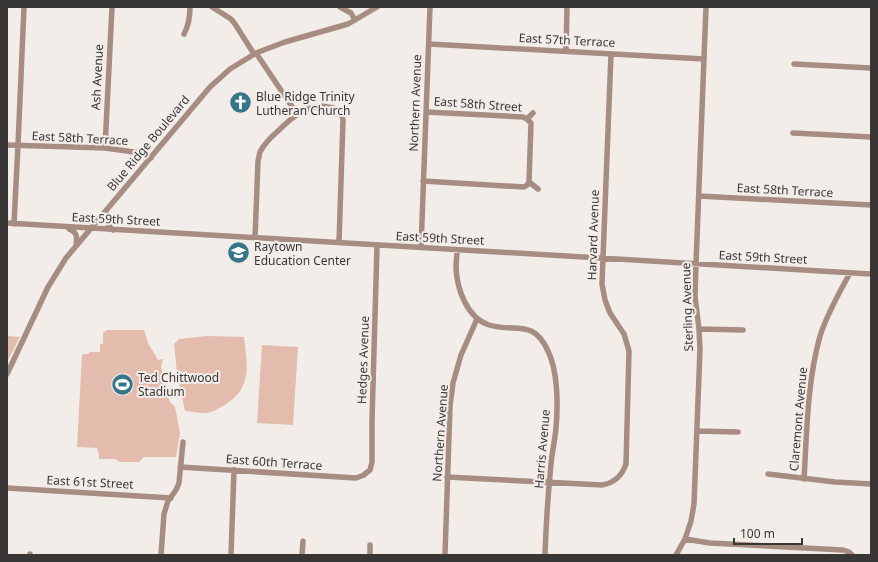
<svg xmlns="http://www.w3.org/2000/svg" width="878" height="562" viewBox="0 0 878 562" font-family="'Noto Sans',sans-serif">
	<rect width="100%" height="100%" fill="#f3edea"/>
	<!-- grass -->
	<path fill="#e3bcad" d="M107,330H144L148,343L158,360L163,359L161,367L170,402L175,407L180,433L176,457H144L139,462H120L115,459H99V455L97,448L77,447L82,354H88L90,352H100V344H103V333Z
		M7,336L20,337L7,362Z
		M207,336L244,337C247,364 253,387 226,404C220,408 213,412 206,413C199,414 192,411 185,411L177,373L174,344L179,339Z
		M262,345L298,347L293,425L257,423Z"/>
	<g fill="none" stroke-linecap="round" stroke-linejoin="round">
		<!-- minor -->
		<path stroke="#a78c82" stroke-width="5.5" d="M212,7L231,19L235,24L254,54
			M340,7L351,13L355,20
			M184,34C189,25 190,17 190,7
			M429,44L704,59
			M566,51L567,7
			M256,53L297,114
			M794,64L871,68
			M426,112L523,117L527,119
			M527,119L531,123L529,182L538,189
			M527,119L533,113
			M793,133L871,137
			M7,145L105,148L141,153L145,154L151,158
			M105,148L112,7
			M423,181L524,187L527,185L529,182
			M699,196L871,205
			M106,211C105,219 106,225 113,230
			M7,223L871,274
			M14,224L18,145L24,7
			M69,229C78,233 77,237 76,246
			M255,238L258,161C259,158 259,155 260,152C264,144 271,137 278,131C291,118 308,103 328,107C337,108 341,111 343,120L339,243
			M421,248L430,7
			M457,250C457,256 456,262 456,268C457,289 467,318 489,325C516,333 533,318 548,351C558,371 558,406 556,428C555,440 552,452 551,464C548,494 546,525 545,555
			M699,329L743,330
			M7,374L48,287L66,258L210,87L230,69L256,53L285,42L348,24L377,7
			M697,431L738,432
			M180,467L356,478L364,475L366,473L370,470L372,462V421L377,246
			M768,474L835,482L871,484
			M447,477L602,485C614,483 622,476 626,464L629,351L624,334L610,313L605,300L602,284L611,54
			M804,479C807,431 807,383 820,336C827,314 839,293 850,273
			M7,488L171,498
			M685,539L710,543L843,550L849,552L852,555
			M30,555V554
			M161,555L164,514L168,501L176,490L179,483L183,442
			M231,555L234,470
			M302,555L303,541
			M370,555V545
			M445,555L450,406L453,383L461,355L477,319
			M676,555L685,539L691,521L694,504L700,349L699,329L695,296L696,264L706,7"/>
	</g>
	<!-- icons -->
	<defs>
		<symbol id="church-disc" viewBox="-11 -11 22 22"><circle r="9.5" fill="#36758a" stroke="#f3edea"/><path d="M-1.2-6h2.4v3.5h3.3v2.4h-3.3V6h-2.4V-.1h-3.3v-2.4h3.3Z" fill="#fff"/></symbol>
		<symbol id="school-disc" viewBox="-11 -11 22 22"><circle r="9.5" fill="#36758a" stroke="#f3edea"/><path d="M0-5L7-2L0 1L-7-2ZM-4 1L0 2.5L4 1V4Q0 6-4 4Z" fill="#fff"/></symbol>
		<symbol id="stadium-disc" viewBox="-11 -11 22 22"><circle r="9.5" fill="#36758a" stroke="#f3edea"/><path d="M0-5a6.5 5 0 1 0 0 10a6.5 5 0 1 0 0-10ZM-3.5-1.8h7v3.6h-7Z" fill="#fff"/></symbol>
	</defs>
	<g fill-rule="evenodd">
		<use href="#church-disc" x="228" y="90" width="25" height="25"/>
		<use href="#school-disc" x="226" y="240" width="25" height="25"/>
		<use href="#stadium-disc" x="110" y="372" width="25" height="25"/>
	</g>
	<g text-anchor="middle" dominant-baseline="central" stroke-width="4" stroke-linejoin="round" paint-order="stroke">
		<!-- street labels -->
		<g font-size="12" fill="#393636" stroke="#f3edea">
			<text transform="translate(567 40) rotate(3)">East 57th Terrace</text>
			<text transform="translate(97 77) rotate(-87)">Ash Avenue</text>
			<text transform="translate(415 103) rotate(-88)">Northern Avenue</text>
			<text transform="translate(478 104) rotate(4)">East 58th Street</text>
			<text transform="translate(80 138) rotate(3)">East 58th Terrace</text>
			<text transform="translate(148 143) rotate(-50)">Blue Ridge Boulevard</text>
			<text transform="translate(785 190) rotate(3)">East 58th Terrace</text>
			<text transform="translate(116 219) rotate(3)">East 59th Street</text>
			<text transform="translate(593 235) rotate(-88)">Harvard Avenue</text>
			<text transform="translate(440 238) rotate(3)">East 59th Street</text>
			<text transform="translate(763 257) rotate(3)">East 59th Street</text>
			<text transform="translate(687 307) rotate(-92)">Sterling Avenue</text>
			<text transform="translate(363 360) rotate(-88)">Hedges Avenue</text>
			<text transform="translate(798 419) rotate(-85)">Claremont Avenue</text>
			<text transform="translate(440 433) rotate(-86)">Northern Avenue</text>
			<text transform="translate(542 449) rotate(-85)">Harris Avenue</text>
			<text transform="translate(274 462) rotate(4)">East 60th Terrace</text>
			<text transform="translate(90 482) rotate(3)">East 61st Street</text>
		</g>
		<!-- poi labels -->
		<g font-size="12" fill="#393636" stroke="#f3edea" text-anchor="start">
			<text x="256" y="96">Blue Ridge Trinity<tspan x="256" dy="14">Lutheran Church</tspan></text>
			<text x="254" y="246">Raytown<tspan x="254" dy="14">Education Center</tspan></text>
			<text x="138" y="377">Ted Chittwood<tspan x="138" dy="14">Stadium</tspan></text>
		</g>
	</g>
	<!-- border -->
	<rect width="878" height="562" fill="none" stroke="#393636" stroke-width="16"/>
	<!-- scale -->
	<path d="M734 538v6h68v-6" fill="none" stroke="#393636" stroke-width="2"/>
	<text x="740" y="538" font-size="12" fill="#393636" stroke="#f3edea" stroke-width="3" paint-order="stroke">100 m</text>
</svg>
